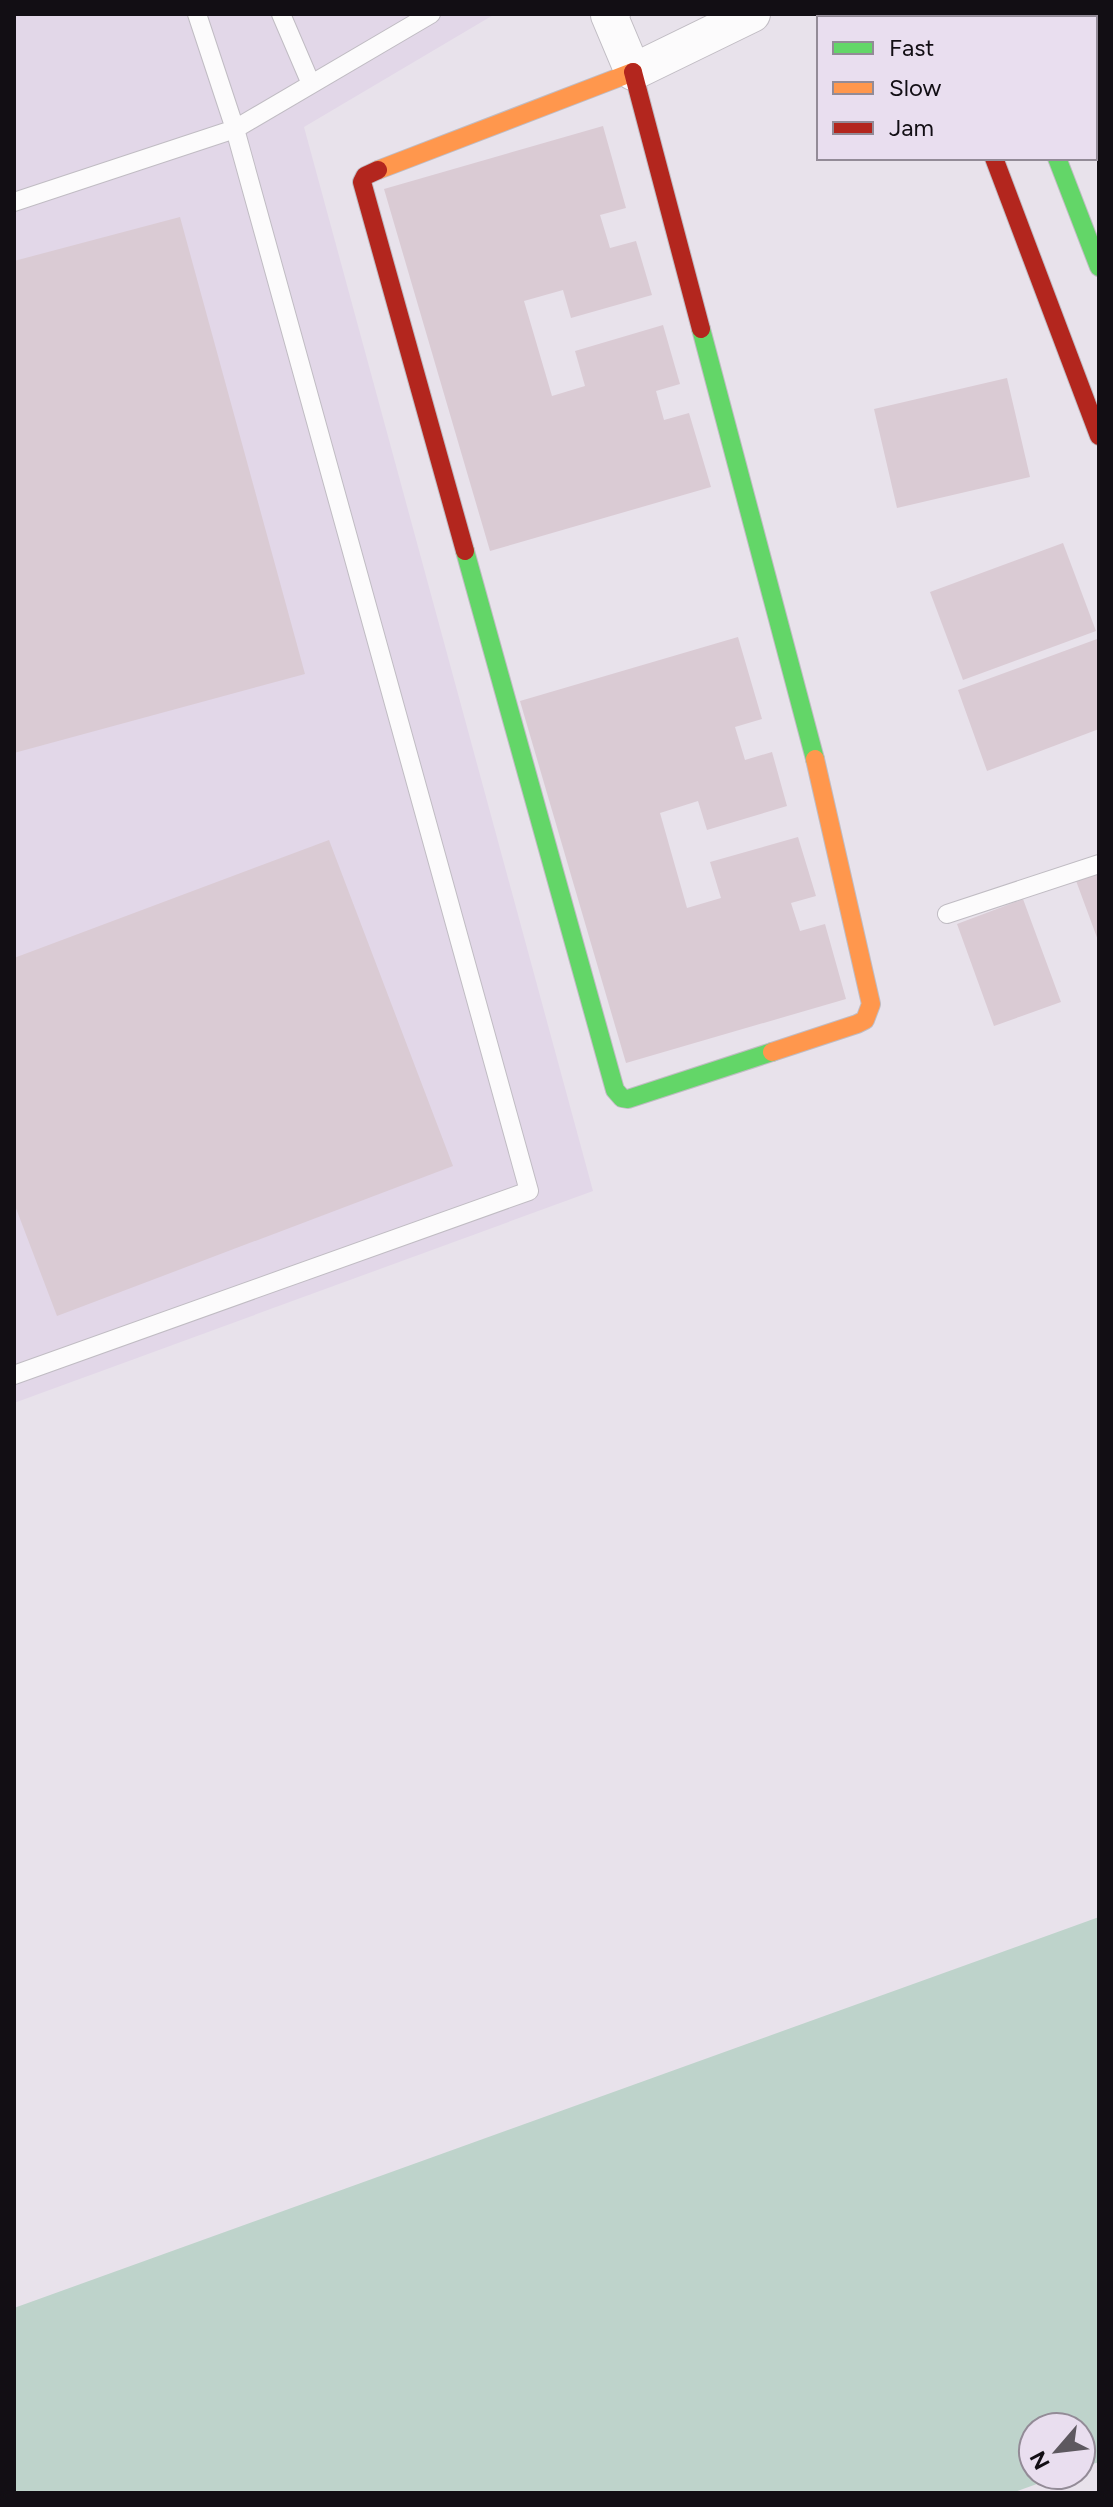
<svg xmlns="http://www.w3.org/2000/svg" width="1113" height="2507" viewBox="0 0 1113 2507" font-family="Figtree,sans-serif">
	<rect width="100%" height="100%" fill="#e8e2eb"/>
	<!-- built -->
	<path fill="#e2d7e8" d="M14,14H495L304,127L593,1191L14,1403Z"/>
	<!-- green -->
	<path fill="#bed3cb" d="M1099,1917V2462L1081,2468V2427H1033V2475H1062L1012,2493H14V2308Z"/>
	<!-- building -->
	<path fill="#dacbd4" d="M603,126L626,208L600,215L610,248L636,241L652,295L571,318L563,290L524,301L552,396L585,386L575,351L663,325L680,384L656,391L664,420L689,413L711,487L490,551L384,189Z
		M180,217L305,674L14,753V261Z
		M1007,378L1030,477L897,508L874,409Z
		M1063,543L1096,631L963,680L930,592Z
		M738,637L762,719L735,727L745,760L772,752L787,806L707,830L698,801L660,813L687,908L721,898L710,862L798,837L816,896L791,903L800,931L825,924L846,999L626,1063L520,701Z
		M1097,639L1099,729L987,771L958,690Z
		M329,840L453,1166L57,1316L14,1203V958Z
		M1099,869V943L1075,878Z
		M1023,899L1061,1002L994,1026L957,924Z"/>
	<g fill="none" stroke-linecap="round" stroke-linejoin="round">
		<defs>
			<path id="lane" d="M281,14L311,84
				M14,202L235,129L431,14
				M947,914L1099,864
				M14,1375L529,1191L235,129L197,14"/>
			<path id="street" d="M612,14L609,15L633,72L752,14
				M1095,92L1099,90"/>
			<path id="fast" d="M939,14L941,18
				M1001,14L1002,18
				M1057,158L1099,267
				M701,329L815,759
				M465,551L615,1090L622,1098L628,1099L772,1052"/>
			<path id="slow" d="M378,170L633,72
				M772,1052L857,1024L865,1020L871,1004L815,759"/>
			<path id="jam" d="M633,72L701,329
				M994,158L1099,436
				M378,170L365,176L362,182L465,551"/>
		</defs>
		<!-- lane casing -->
		<use href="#lane" stroke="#c0bcc3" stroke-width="20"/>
		<!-- street casing -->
		<use href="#street" stroke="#c0bcc3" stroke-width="38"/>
		<!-- fast casing -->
		<use href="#fast" stroke="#c0bcc3" stroke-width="20"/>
		<!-- slow casing -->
		<use href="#slow" stroke="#c0bcc3" stroke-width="20"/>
		<!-- jam casing -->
		<use href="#jam" stroke="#c0bcc3" stroke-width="20"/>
		<!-- lane -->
		<use href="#lane" stroke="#fcfbfc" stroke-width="18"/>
		<!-- street -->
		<use href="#street" stroke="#fcfbfc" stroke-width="36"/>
		<!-- fast -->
		<use href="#fast" stroke="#63d668" stroke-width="18"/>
		<!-- slow -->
		<use href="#slow" stroke="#ff974d" stroke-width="18"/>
		<!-- jam -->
		<use href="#jam" stroke="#b3261e" stroke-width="18"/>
	</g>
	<!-- border -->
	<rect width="1113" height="2507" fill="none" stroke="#120e14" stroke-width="32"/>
	<!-- legend -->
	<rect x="817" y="16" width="280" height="144" fill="#e9deef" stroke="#938b97" stroke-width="2"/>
	<rect x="833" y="42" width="40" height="12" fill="#63d668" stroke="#938b97" stroke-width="2"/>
	<text x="889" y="56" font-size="24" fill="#120e14">Fast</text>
	<rect x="833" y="82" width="40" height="12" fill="#ff974d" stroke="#938b97" stroke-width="2"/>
	<text x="889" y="96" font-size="24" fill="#120e14">Slow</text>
	<rect x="833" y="122" width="40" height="12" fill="#b3261e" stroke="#938b97" stroke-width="2"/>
	<text x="889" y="136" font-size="24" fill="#120e14">Jam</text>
	<!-- north arrow -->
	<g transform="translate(1057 2451) rotate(242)"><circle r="38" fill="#e9deef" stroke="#938b97" stroke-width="2"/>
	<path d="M0-6L14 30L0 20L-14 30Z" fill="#5d585f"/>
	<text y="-12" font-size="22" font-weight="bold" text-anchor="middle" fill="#120e14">N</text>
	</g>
</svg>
